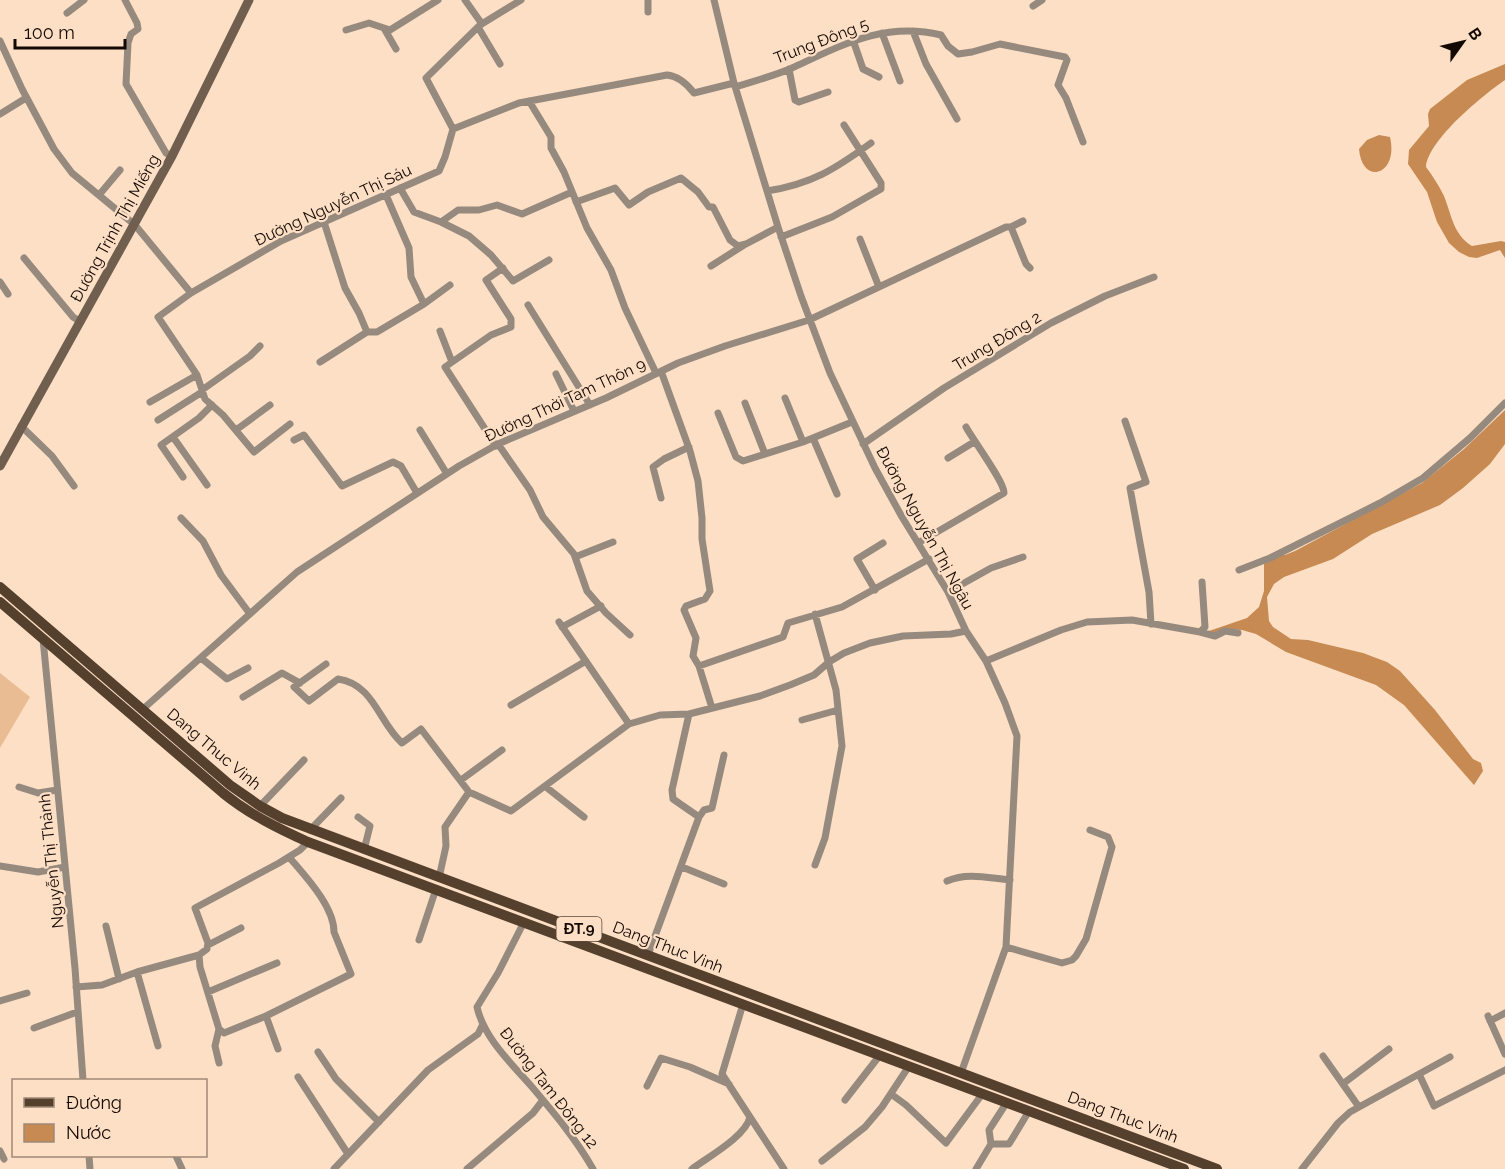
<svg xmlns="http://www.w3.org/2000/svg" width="1505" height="1169" viewBox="0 0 1505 1169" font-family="Raleway,sans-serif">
	<rect width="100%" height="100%" fill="#fddfc5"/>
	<!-- green -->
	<path fill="#eabc94" d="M0,673L30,697L0,748Z"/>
	<!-- water -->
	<path fill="#c78a52" d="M1505,64V80C1483,95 1428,140 1426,167C1433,176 1439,186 1444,196C1452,216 1453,234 1472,246L1501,241L1505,242V258L1500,250L1477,258L1469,257L1459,252L1449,243L1437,222L1427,192L1408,164L1409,150L1429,126L1428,114L1430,109L1467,80Z
		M1379,135L1390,137C1399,176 1362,186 1359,149L1367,140Z
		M1505,410V444L1490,464L1463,488L1440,505L1372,534L1333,559L1284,577L1274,584L1267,597L1269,621L1273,627L1291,639L1308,640L1363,653L1387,662L1400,671L1435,710L1473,759L1481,763L1483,771L1474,785L1404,705L1376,685L1286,652L1256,634L1242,630L1227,629L1215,635L1209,631L1247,618L1259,607L1264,591V564L1271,554L1285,555L1295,551L1422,483L1464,449Z"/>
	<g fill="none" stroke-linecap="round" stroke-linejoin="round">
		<!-- minor -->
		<path stroke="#968a7f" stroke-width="7" d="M125,0L137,23L138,29L131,34L128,43L126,84L166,153L172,156
			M465,0L482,24
			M714,0L734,83L778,227L801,296L830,373L875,468L902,517L948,592L966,631L986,661L1005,703L1017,736L1006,947L961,1073
			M1033,6L1042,0
			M648,12V0
			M67,13L84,0
			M478,27L500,64
			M346,30L369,23L390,30L438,0
			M385,30L396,49
			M913,31L926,64L957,119
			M882,33L900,81
			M853,40L863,69L879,77
			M0,41L22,89L54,149L72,173L135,225L191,293L281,241L439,171L445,157L453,129L519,103L667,75C679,76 687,84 694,93L734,83
			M789,69L795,100L799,102L828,92
			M735,87C754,81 774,76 792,68C842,45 885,21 941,35L948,46L958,54L972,52L1000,44L1065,57L1067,60L1058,85L1066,98L1083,142
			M529,101L551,137V148L564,172L587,228L611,270L625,308L656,373
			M0,114L26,98
			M453,129L426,78L480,25L521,0
			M400,188L414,212L441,222L469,236L491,255L513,281L549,260
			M767,191C812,184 835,169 871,143
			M99,195L120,170
			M576,202L615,188L629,205L648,192L681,178L698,192L709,207H713L730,240L738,246L746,244L778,227
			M441,222L458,210H479L497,205L522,214L572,192
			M1011,227L1023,221
			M781,237L832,217L881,189V183L844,125
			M860,239L879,287
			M24,258L73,317L81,322
			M711,266L744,245
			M0,282L8,294
			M191,293L158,317L197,375L205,399L223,415L254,452L290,424
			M424,304L450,285
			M528,305L590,405
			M440,331L452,362
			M367,332H377L424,304L411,277L409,248L386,195
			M320,362L367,332L359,313L345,288L324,222
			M661,371L690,451L698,481L702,518V539L710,591L705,599L686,606L684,610L696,638L693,656L699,666L712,708
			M556,374L574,411
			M202,390L250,356L260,346
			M785,398L803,442
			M150,402L197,375
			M745,403L765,454
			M718,413L736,457L743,461L803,442L852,422
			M158,420L202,392
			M1125,421L1146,482L1130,488L1149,592L1151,624
			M21,426L52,456L74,486
			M236,430L270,405
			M420,430L447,474
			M173,437L207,485
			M813,438L837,494
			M294,440L304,435L342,486L393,462L401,466L417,493
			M498,444L530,490L543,517L574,554L587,591L606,613L630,635
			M863,444L944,388L1051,323L1105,296L1154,277
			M496,446L445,367L491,335L511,327V319L486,280L503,268
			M948,458L974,442
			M183,477L161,445L199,418L212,405
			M661,498L653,467L664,459L689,447
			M181,518L203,541L221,575L250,614
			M918,543L1004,493C1005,483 973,440 966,427
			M575,557L613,542
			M1239,570L1270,558L1380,503L1423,478L1470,438L1505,403
			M875,590L857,559L883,543
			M948,592L991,568L1023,557
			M559,622L629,724L660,715L689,714
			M562,627L601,606
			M1200,632L1215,636L1225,631L1238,633
			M43,639L75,968L83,1080
			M201,658L227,679L248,668
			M986,661L1061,630L1087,622L1132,620L1200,632L1205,627L1202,582
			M326,664L294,687L309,701L338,679C374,684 379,723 402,743L421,729L469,792L445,827L446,846L439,878
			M699,666L783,637L788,623L842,607L929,559
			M243,697L282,673L300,683
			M511,705L586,661
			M143,709L297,572L459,466L498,444L606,398L678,363L725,346L809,320L1006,227H1011L1026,264L1030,268
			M802,720L838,710
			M461,780L502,750
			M19,787L38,793L57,790
			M546,787L584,817
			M469,792L511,811L629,724
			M260,806L304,760
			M358,817L370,826L364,850
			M699,817L704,810L712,808L724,755
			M310,830L341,798
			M815,865L825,838L842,746L836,690L815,614
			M0,866L38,872L65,867
			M682,867L724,884
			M947,881C968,872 988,878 1010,880
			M524,922L498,973L477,1007C484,1038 511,1063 532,1087C554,1113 576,1139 593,1169
			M106,926L119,979
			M419,940L436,889
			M208,945L241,928
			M1006,947L1062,963L1072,960L1076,956L1086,939L1112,847L1108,837L1090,830
			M199,955L207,949L208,943L195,908L279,863L300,850L308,842
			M648,955L699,817L673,799L672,790L689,714L760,696L790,685L814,675L829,662L844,653L870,643L903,636L951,634L966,631
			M137,972L158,1046
			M76,987L102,985L137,972L199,955L200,967L219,1029L215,1046L219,1063
			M208,992L277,963
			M0,1001L27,993
			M266,1016L351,974L334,932C334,906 305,876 289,857
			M1488,1016L1505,1054
			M1490,1021L1505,1013
			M34,1028L77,1012
			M219,1029L224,1033L266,1016L278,1049
			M318,1052L336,1079L379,1122
			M1323,1056L1359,1107
			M1419,1074L1434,1106L1505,1070
			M298,1077L348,1154
			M1344,1083L1389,1049
			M647,1086L661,1058L690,1067L729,1084
			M891,1094L906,1105L946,1143L983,1093
			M845,1100L880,1055
			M750,1117L784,1169
			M991,1144H1009L1029,1111
			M0,1151L4,1159
			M89,1156L90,1169
			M176,1156L182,1169
			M822,1161L865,1127L882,1107L909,1066
			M334,1169L428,1070L478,1034L483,1024
			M467,1169L533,1113L543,1100
			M692,1169C708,1157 746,1136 750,1117L722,1074L743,1004
			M976,1169L991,1144L989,1130L1007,1102
			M1302,1169L1338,1123L1350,1112L1450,1057"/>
		<!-- secondary -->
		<path stroke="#705e4f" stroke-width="9" d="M0,466L172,156L249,0"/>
		<!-- primary -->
		<path stroke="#55402e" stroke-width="10" d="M0,587L230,785L260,806L282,818L1217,1169
			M0,602L223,793C249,814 277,828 308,842L1184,1169"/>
	</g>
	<g text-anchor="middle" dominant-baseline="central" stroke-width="4.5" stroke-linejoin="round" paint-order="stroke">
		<!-- shield labels -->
		<rect fill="#fddfc5" stroke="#59493d" stroke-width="1.5" x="556.5" y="917" width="45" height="24" rx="4.5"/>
		<g font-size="15" font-weight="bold" fill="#130903">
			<text x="579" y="929">ĐT.9</text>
		</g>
		<!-- street labels -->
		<g font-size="16" fill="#130903" stroke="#fddfc5">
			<text transform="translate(821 41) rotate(-21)">Trung Đông 5</text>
			<text transform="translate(333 205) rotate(-25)">Đường Nguyễn Thị Sáu</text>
			<text transform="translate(115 228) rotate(-61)">Đường Trịnh Thị Miếng</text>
			<text transform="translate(997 341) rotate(-31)">Trung Đông 2</text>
			<text transform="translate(565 400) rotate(-25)">Đường Thời Tam Thôn 9</text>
			<text transform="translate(925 528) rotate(61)">Đường Nguyễn Thị Ngâu</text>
			<text transform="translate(214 749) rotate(40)">Dang Thuc Vinh</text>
			<text transform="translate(51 861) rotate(-96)">Nguyễn Thị Thảnh</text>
			<text transform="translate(668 947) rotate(21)">Dang Thuc Vinh</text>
			<text transform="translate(549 1088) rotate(52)">Đường Tam Đông 12</text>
			<text transform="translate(1123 1117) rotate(21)">Dang Thuc Vinh</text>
		</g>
	</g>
	<!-- legend -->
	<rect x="12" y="1079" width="195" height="78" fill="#fddfc5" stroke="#9f8977" stroke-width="1.5"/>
	<rect x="24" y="1098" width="30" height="9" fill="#55402e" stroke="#9f8977" stroke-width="1.5"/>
	<text x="66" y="1109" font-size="18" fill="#130903">Đường</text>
	<rect x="24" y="1124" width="30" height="18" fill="#c78a52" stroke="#9f8977" stroke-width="1.5"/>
	<text x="66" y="1139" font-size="18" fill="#130903">Nước</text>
	<!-- north arrow -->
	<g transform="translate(1463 42) rotate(56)" stroke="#fddfc5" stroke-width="4.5" paint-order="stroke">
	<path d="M0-4.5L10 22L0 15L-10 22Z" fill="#130903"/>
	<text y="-9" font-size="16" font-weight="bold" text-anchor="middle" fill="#130903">B</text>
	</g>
	<!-- scale -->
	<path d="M15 39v9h110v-9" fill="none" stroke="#130903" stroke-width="3"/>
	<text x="24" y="39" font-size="18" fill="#130903" stroke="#fddfc5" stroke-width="4.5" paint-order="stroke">100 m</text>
</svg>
